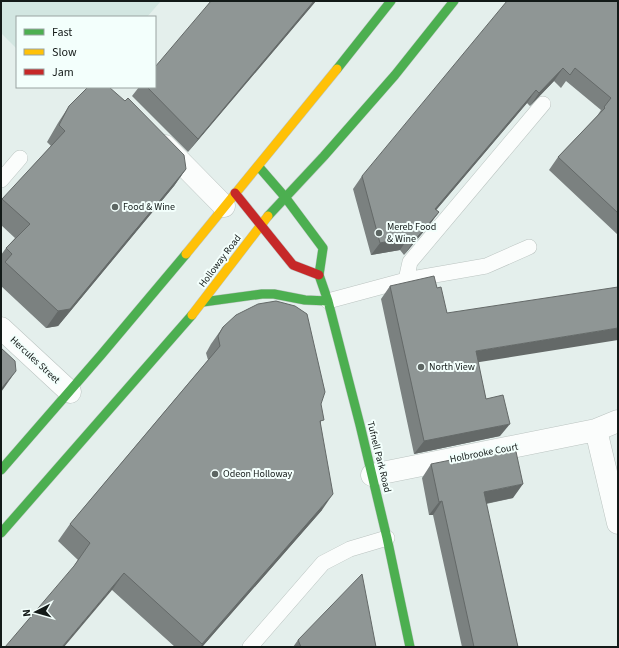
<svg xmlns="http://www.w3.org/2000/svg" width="619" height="648" viewBox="0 0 619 648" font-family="'Source Sans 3',sans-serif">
	<rect width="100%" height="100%" fill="#e4efec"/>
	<!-- built -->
	<path fill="#d2e6e1" d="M1,1H161L147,17H17V49L1,33Z"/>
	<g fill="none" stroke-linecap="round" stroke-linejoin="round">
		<defs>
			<path id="lane" d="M1,180L20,158
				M406,280L410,262L543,104
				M328,301L406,280L486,266L529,247
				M250,647L323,563L350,549L387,538"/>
			<path id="street" d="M165,146L224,206
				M1,328L70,392
				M596,430L618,523
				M372,475L596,430L618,421"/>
			<path id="fast" d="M337,69L391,1
				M259,167L285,197L323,248L319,275L328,301L360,425L387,538L410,647
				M268,216L324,156L395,75L454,1
				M203,302L262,294H274L305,300L328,301
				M1,470L101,355L186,254
				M1,533L192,315"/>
			<path id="slow" d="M186,254L337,69
				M192,315L268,216"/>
			<path id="jam" d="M235,193L293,265L319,275"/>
		</defs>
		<!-- lane casing -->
		<use href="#lane" stroke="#bbc4c1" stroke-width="16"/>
		<!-- street casing -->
		<use href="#street" stroke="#bbc4c1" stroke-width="23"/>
		<!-- fast casing -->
		<use href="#fast" stroke="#bbc4c1" stroke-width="10"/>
		<!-- slow casing -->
		<use href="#slow" stroke="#bbc4c1" stroke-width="10"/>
		<!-- jam casing -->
		<use href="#jam" stroke="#bbc4c1" stroke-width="10"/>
		<!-- lane -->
		<use href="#lane" stroke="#fbfdfc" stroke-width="15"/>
		<!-- street -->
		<use href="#street" stroke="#fbfdfc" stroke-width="22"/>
		<!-- fast -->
		<use href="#fast" stroke="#4caf50" stroke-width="9"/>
		<!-- slow -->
		<use href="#slow" stroke="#ffc107" stroke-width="9"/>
		<!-- jam -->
		<use href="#jam" stroke="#c62828" stroke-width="9"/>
	</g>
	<!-- wall -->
	<path fill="#7b8180" d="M211,1H316L188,152L132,96L139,87H155Z
		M618,1V235L549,170L558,157L597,116L601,110L566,81L561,88L554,81L530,106L527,103L436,210L439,212L430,224L404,255L400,250L371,255L353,189L362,176Z
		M69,106L186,169L174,186L58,326L46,328L1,286V255L6,248L15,238L1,225V201L51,146L47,142L58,123Z
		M390,286L437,288L447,313L478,362L486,399L500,436L414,454L381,299Z
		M223,327L321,404V424L322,510L202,647H175L112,590L74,566L78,560L58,541L70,524L208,360L206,353L211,344Z
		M431,464L513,498L486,504L518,647H462L433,515H429L422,478Z
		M298,640L376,647H293Z"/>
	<!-- shaded-wall -->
	<path fill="#646968" d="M314,1H316L188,152L198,139Z
		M563,68L554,81L530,106L539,93Z
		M536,90L527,103L426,222L435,209Z
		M186,169L174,186L58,326L46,328L58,311Z
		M439,212L430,224L404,255L413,242Z
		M409,237L400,250L371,255L380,243Z
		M618,328V340L467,364L476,351Z
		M16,371L4,388L1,392V389Z
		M510,424L500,436L414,454L424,441Z
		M523,484L513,498L474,506L484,492Z
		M333,494L322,510L202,647H200Z
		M442,501L433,515H429L439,502Z
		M124,573L112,590L64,647H62Z"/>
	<!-- building -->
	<path fill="#8f9695" stroke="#646968" d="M211,1H314L198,139L147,87H155V67Z
		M507,1H618V213L558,157L605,108L604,107L611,98L575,68L570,75L563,68L539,93L536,90L435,209L439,212L413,242L409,237L380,243L362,176Z
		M88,87H109L125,101L128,98L184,155L186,169L70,309L58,311L5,262L12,254L6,248L30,224L2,199L65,131L59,125L69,106Z
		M434,276L437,288L441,287L447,313L618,287V328L476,351L486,399L503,395L510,424L424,441L390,286Z
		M276,301L295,306L307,314L325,392L321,404L324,420L320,421L333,494L202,644L124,573L62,647H5L74,566L90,543L70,524L220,346L218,336L223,327L236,315L258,304Z
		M1,348L15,361L16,371L1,389Z
		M515,447L523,484L484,492L518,647H474L442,501L439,502L431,464Z
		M362,574L376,647H301L298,640Z"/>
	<!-- markers -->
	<g fill="#5c6562" stroke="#f3fffc" stroke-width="1.5">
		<circle cx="115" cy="207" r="4"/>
		<circle cx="379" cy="233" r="4"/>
		<circle cx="421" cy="367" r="4"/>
		<circle cx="215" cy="474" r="4"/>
	</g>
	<g text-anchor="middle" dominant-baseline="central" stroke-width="4" stroke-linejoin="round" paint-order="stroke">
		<!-- poi labels -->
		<g font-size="10" fill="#131a18" stroke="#f3fffc" text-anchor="start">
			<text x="123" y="207">Food &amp; Wine</text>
			<text x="387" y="227">Mereb Food<tspan x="387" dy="12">&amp; Wine</tspan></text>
			<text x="429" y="367">North View</text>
			<text x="223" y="474">Odeon Holloway</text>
		</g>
		<!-- street labels -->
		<g font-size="10" fill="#131a18" stroke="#f3fffc">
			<text transform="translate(220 261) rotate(-53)">Holloway Road</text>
			<text transform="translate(35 360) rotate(43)">Hercules Street</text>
			<text transform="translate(484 453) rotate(-11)">Holbrooke Court</text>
			<text transform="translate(379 457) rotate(76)">Tufnell Park Road</text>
		</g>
	</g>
	<!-- border -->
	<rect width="619" height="648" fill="none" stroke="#131a18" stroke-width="4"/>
	<!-- legend -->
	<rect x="16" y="16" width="140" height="72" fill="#f3fffc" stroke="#99a3a1"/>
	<rect x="24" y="29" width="20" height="6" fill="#4caf50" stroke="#99a3a1"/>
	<text x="52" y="36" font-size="12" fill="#131a18">Fast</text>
	<rect x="24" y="49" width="20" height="6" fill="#ffc107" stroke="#99a3a1"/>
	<text x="52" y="56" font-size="12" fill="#131a18">Slow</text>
	<rect x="24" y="69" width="20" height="6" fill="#c62828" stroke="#99a3a1"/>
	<text x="52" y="76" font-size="12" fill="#131a18">Jam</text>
	<!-- north arrow -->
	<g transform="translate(36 612) rotate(264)" stroke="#f3fffc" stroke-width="3" paint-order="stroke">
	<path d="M0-3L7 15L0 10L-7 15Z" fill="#131a18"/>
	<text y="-6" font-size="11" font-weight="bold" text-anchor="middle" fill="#131a18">N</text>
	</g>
</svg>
